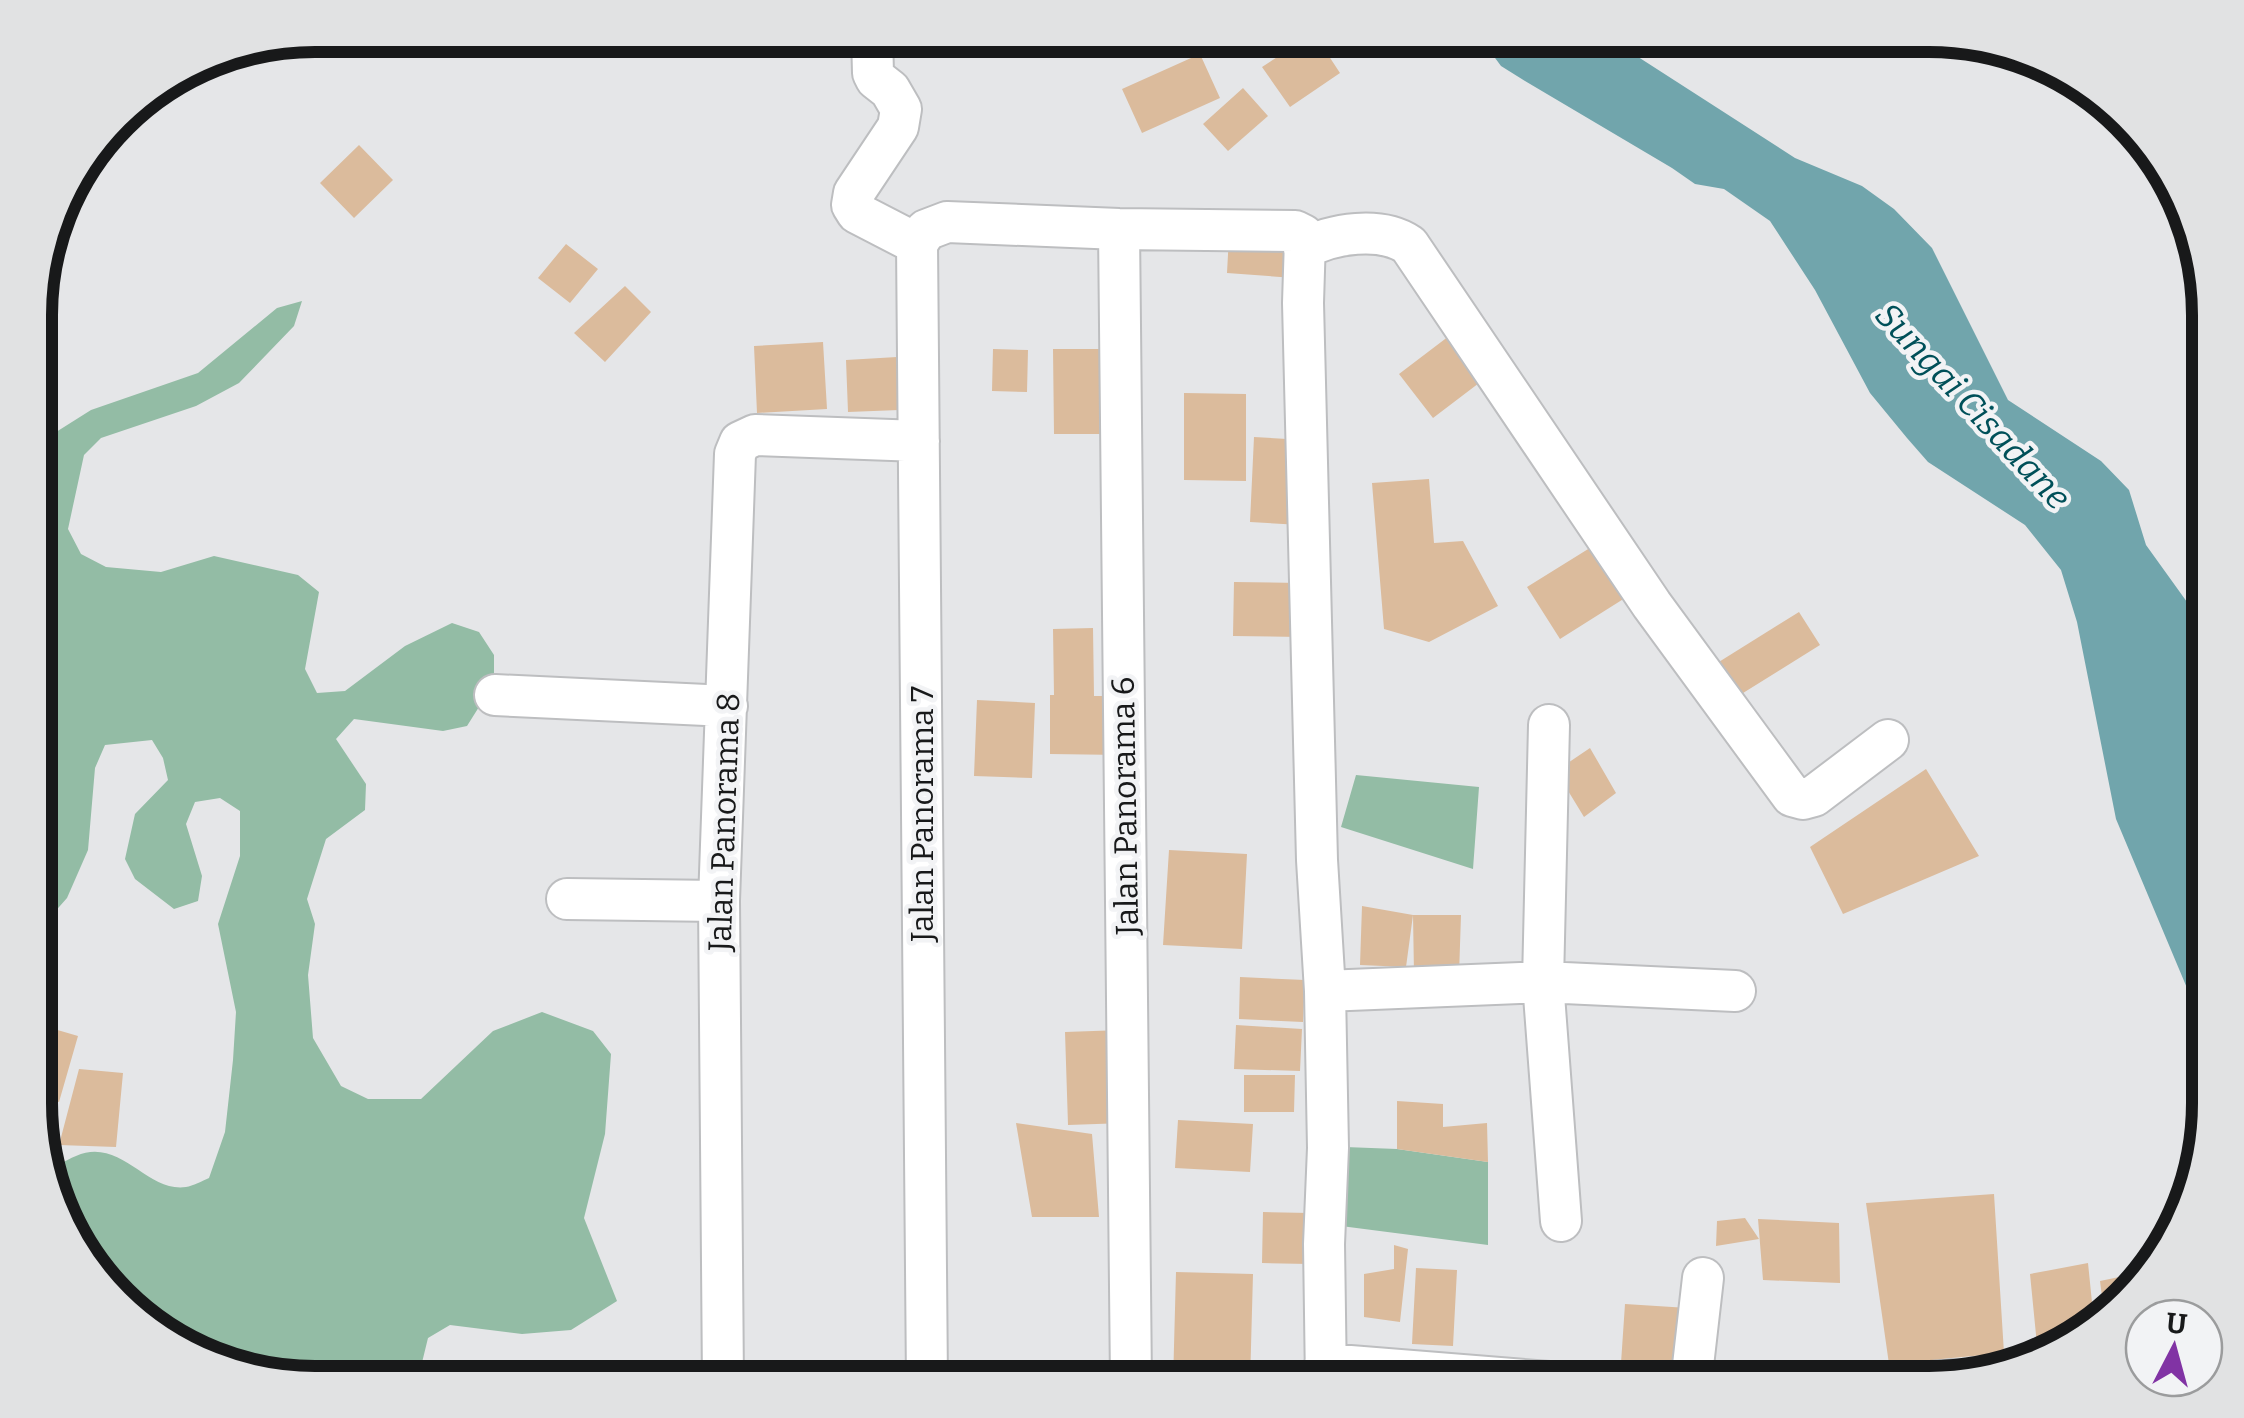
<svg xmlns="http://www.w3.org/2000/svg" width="2244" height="1418" viewBox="0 0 2244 1418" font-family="Bitter,serif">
	<rect width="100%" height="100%" fill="#e5e6e8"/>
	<!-- forest -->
	<path fill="#93bca5" d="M302,301L294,326L239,383L196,406L101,438L84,455L68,529L81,554L106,567L161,572L214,556L298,575L319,592L305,669L317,693L345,691L405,646L452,623L479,632L494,655V683L467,726L443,731L354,719L336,739L366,784L365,810L326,839L307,899L315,924L308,975L313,1038L341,1086L368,1099H421L493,1031L542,1012L593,1031L611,1054L605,1134L584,1218L617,1301L571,1330L522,1334L450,1325L428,1338L417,1383H315L160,1336L82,1258L51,1175C58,1165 64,1161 76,1156C120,1136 147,1193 186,1187C193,1186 202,1181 209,1178L225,1132L233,1060L236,1012L218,924L240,856V811L220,798L195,802L186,824L202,876L198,901L174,909L135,879L125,859L135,814L168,780L163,758L152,740L105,745L95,768L88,850L67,898L37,932V448L45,439L91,410L198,373L277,308Z
		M1356,775L1479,787L1473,869L1341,827Z
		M1345,1147L1397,1149L1488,1162V1245L1341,1226Z"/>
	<!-- water -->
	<path fill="#71a5ac" d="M1478,35H1604L1795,158L1862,186L1894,209L1932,248L2008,400L2101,461L2129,490L2146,545L2187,602L2200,688L2208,709V1038L2116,819L2077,622L2061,570L2025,525L1928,462L1907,438L1870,393L1815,290L1770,221L1724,189L1695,184L1672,168L1525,81L1501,66Z"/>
	<!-- building -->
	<path fill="#dbbb9c" d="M1311,35H1315L1340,73L1290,107L1262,67Z
		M1200,54L1220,98L1142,133L1122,89Z
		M1243,88L1268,116L1228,151L1203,124Z
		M359,145L393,180L354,218L320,183Z
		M1229,236L1297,242L1294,278L1227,273Z
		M566,244L598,269L570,303L538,278Z
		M625,286L651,312L605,362L574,333Z
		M1449,336L1483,380L1433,418L1399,374Z
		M823,342L827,409L757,413L754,346Z
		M993,349L1028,350L1027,392L992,391Z
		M1053,349H1113L1114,434H1054Z
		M897,357L899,410L848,412L846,360Z
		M1184,393L1246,394V481L1184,480Z
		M1254,437L1304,440L1301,525L1250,522Z
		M1429,479L1434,543L1463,541L1498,606L1429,642L1384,629L1372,483Z
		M1593,546L1625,598L1560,639L1527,587Z
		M1234,582L1301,583V637L1233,636Z
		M1799,612L1820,645L1735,698L1714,665Z
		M1093,628L1094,696H1123L1122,755L1050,754V695H1054L1053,629Z
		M977,700L1035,703L1032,778L974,776Z
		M1590,748L1616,793L1584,817L1556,771Z
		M1926,769L1979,856L1843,914L1810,847Z
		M1169,850L1247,854L1242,949L1163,945Z
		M1362,906L1413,915L1406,967L1360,965Z
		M1413,915H1461L1459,975L1414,974Z
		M1240,977L1305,980L1303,1022L1239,1019Z
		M37,1024L78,1036L59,1102L37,1096Z
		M1236,1025L1302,1029L1300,1071L1234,1069Z
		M1122,1030L1125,1123L1068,1125L1065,1032Z
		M79,1069L123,1073L116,1147L59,1145Z
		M1244,1075H1295L1294,1112H1244Z
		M1397,1101L1443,1104V1127L1487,1123L1488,1162L1397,1149Z
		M37,1110L52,1114L42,1152L37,1139Z
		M1178,1120L1253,1124L1250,1172L1175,1168Z
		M1016,1123L1092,1134L1099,1217H1032Z
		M1994,1194L2004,1353L1889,1364L1866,1203Z
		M1263,1212L1310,1213L1309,1264L1262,1263Z
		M1745,1218L1759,1239L1716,1246L1717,1221Z
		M1758,1219L1839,1223L1840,1283L1763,1280Z
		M1394,1245L1408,1249L1400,1322L1364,1317V1274L1394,1269Z
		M2088,1263L2094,1322L2069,1345L2038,1355L2030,1274Z
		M1416,1268L1457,1270L1453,1346L1412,1344Z
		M2148,1271L2104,1312L2100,1281Z
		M1176,1272L1253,1274L1250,1383H1173Z
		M1625,1304L1688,1308L1684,1368L1621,1363Z
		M1054,1371H1130V1383H1054Z
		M797,1377L860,1378V1383H797Z"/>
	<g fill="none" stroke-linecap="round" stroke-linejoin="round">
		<defs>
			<path id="street" d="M872,35L873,73L876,79L890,90L901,109L898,127L854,193L852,205L857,213L917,244
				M1119,229L1131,1383
				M917,244L926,230L947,222L1119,229L1295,231L1303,235L1305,239L1303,303L1317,860L1325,991L1328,1148L1324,1244L1326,1383
				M917,244L927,1383
				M1304,249C1332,233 1381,226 1409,245L1652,605L1792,796L1803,799L1814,796L1888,740
				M495,695L727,706
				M1549,725L1543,982L1561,1221
				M567,899L719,901
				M1325,991L1543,982L1735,991
				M1325,1364L1562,1383
				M1939,1382L1953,1380
				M723,1383L719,901L735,454L740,442L755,435L919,441
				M1691,1383L1703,1278"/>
		</defs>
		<!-- street casing -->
		<use href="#street" stroke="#bdbec0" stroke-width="44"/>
		<!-- street -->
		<use href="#street" stroke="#fff" stroke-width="40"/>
	</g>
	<g text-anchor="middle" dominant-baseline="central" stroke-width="9" stroke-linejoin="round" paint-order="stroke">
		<!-- street labels -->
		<g font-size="32" fill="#18191a" stroke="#f2f3f5">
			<text transform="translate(1125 806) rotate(-91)">Jalan Panorama 6</text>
			<text transform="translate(922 814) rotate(-90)">Jalan Panorama 7</text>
			<text transform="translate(724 822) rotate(-88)">Jalan Panorama 8</text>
		</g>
		<!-- water labels -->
		<g font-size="35" font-style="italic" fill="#005059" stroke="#f2f3f5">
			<text transform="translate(1973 406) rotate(47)">Sungai Cisadane</text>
		</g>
	</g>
	<!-- crop -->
	<path d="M0 0H2244V1418H0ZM315 52H1929A263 263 0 0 1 2192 315V1103A263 263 0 0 1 1929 1366H315A263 263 0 0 1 52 1103V315A263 263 0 0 1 315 52Z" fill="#e1e2e3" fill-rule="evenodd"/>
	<path fill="none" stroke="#18191a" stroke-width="12" d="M315 52H1929A263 263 0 0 1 2192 315V1103A263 263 0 0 1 1929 1366H315A263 263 0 0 1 52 1103V315A263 263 0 0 1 315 52Z"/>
	<!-- north arrow -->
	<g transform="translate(2174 1348) rotate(6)"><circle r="48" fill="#f2f3f5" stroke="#9b9c9d" stroke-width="2.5"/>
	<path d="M0-8L18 38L0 25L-18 38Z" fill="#8133a4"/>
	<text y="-15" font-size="28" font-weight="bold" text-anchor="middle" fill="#18191a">U</text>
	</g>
</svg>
